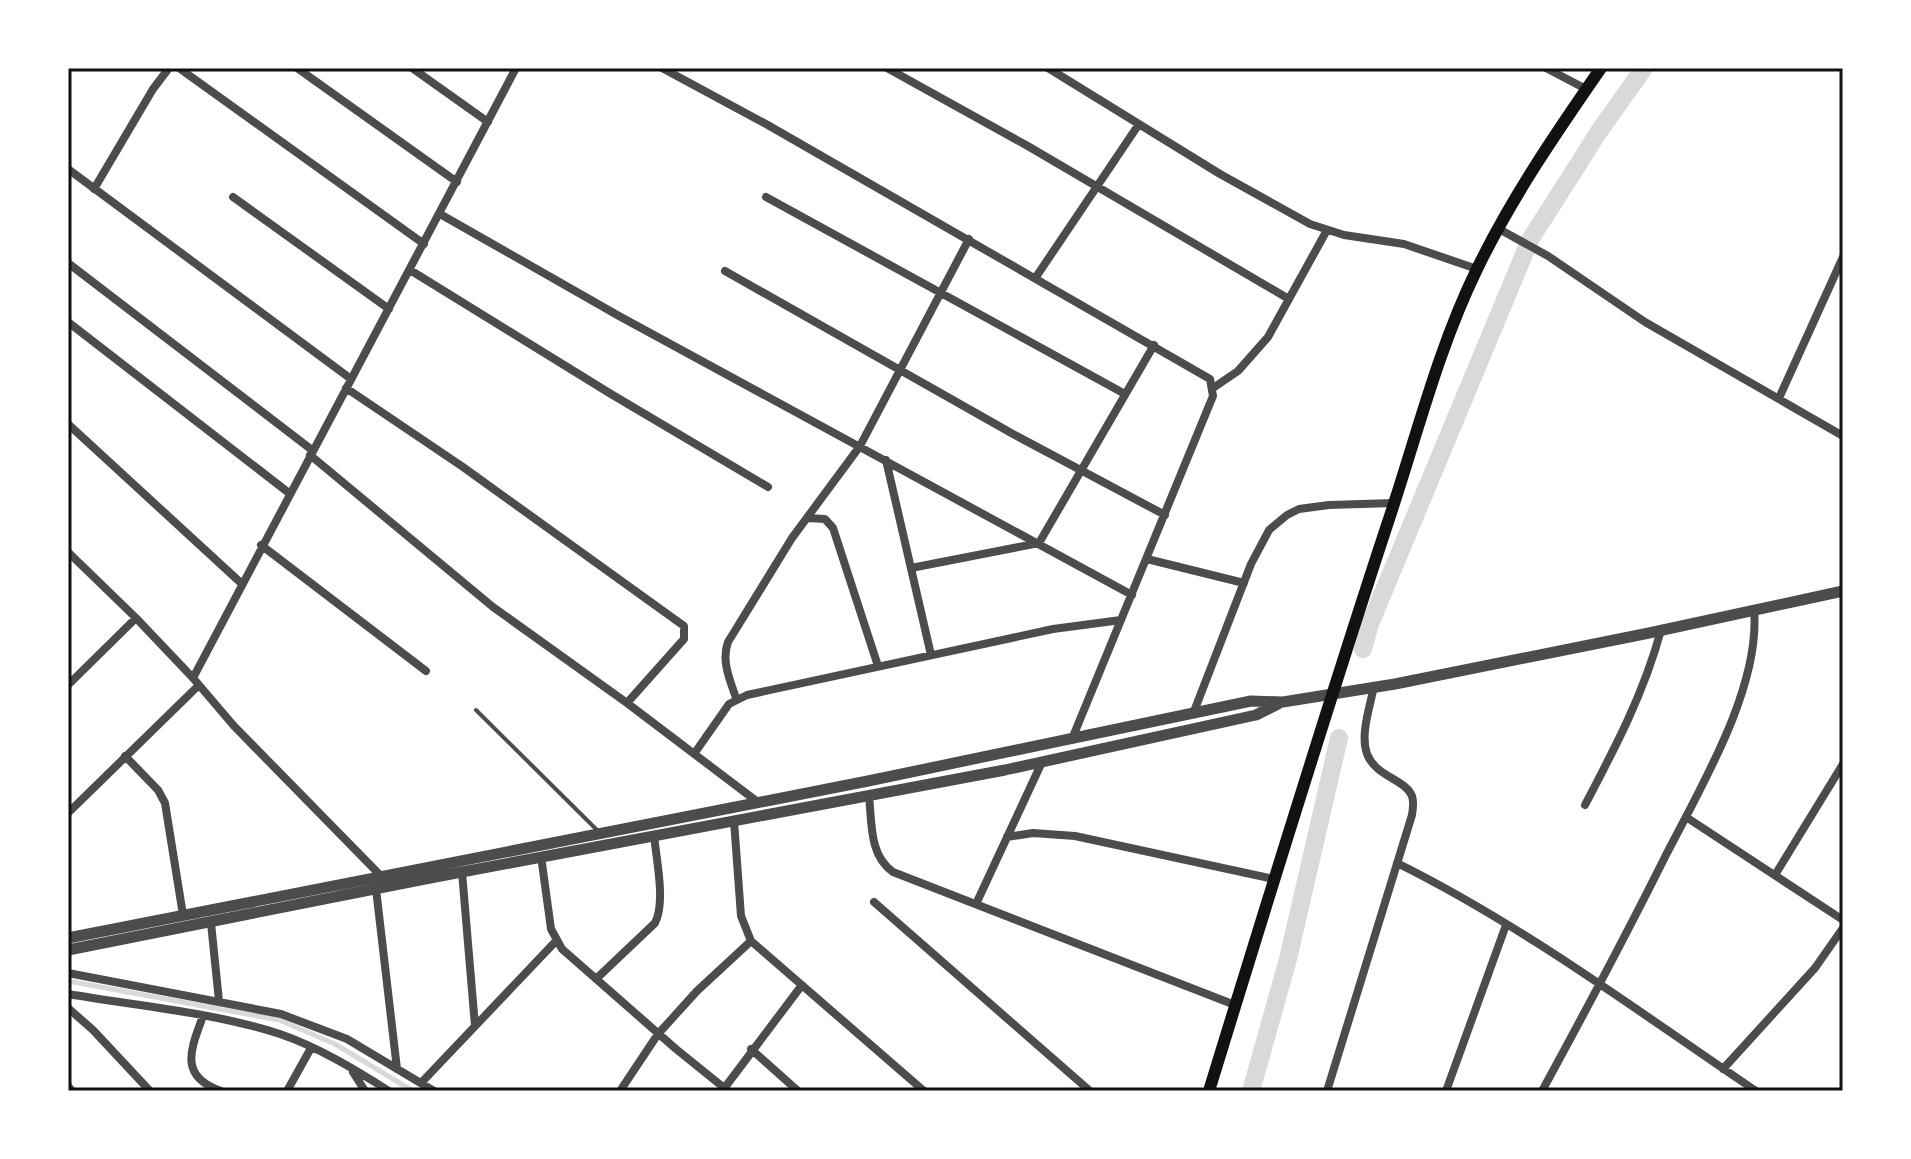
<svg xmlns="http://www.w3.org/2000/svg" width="1911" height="1159" viewBox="0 0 1911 1159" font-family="Commissioner,sans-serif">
	<rect width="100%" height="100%" fill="#fff"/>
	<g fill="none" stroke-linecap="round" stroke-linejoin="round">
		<!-- stream -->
		<path stroke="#d9d9d9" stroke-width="5" d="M68,981L279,1020L335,1044L413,1091"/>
		<!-- canal -->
		<path stroke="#d9d9d9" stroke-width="18" d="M1363,649L1370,624L1530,240L1600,130L1644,68
			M1251,1091L1288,959L1339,738"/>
		<!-- service -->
		<path stroke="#4c4c4c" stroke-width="4" d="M476,710L599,832"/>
		<!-- minor -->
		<path stroke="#4c4c4c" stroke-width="8" d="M179,68L424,244
			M297,68L457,182
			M412,68L488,122
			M662,68L766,124L1210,379L1213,396L1072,739
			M887,68L1026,145L1289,299
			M1048,68L1220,174L1310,224L1344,235L1404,244L1477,269
			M1546,68L1586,89
			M68,169L351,379
			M94,189L153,89L169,68
			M233,197L389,309
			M766,197L1125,394
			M440,214L619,316L1132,595
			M1499,229L1548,256L1645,322L1843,436
			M68,263L312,450
			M410,270L611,394L768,487
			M725,271L1013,434L1165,515
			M1036,277L1139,124
			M68,322L289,493
			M346,388L463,467L684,626V639L627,703
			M1213,388L1238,371L1268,337L1327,230
			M1779,398L1843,257
			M68,424L241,583
			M310,455L493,607L627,703L759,803
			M886,460L931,655
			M807,518L825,519L833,528L878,666
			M261,545L426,671
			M68,552L136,618L193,678L234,726L381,876
			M1147,559L1244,583
			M911,568L1039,543L1154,345
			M193,678L516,68
			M68,685L136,618
			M736,698C730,680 721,661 728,642L792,538L860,446L969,239
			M1193,714L1251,564L1269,530L1287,515L1299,509L1329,505L1394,503
			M694,754L729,704L747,695L1053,629L1121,620
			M125,756L158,790L165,803L183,915
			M869,796C872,823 869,855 893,872L1235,1005
			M1585,805C1615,748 1644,693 1661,630
			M68,813L199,685
			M1686,817L1843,920
			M734,821L741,916L751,941L924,1091
			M1007,837L1033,833L1075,836L1274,879
			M541,856L551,929L562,949L676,1049L728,1091
			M1397,863C1524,926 1639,1012 1756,1091
			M462,872L475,1026
			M1775,875L1843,764
			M376,889L397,1069
			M874,902L1090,1091
			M976,904L1042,762
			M211,923L219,1001
			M68,973L281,1014L347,1039L434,1091
			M596,979L655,923C666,902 656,858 654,835
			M68,994C138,1006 212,1012 280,1034C318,1047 356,1070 389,1091
			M68,1008L93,1030L150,1091
			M203,1016C191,1049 178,1076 221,1091
			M751,1049L798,1091
			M1723,1069L1815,968L1843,928
			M353,1072L365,1091
			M421,1083L556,941
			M68,1086L72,1091
			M723,1090L802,985
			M287,1091L311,1048
			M620,1091L658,1034L697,991L751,941
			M1327,1091L1412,815C1413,809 1414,802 1412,796C1405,779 1376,777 1367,754C1360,734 1370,707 1374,686
			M1446,1091L1506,925
			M1542,1091C1584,1014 1625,937 1664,859C1699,790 1761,688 1754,610"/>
		<!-- tertiary -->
		<path stroke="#4c4c4c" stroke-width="11" d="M68,938L868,781L1251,701L1283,702L1395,684L1649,633L1843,591
			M68,950L430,878L1005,770L1256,715L1278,704"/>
		<!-- secondary -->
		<path stroke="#111" stroke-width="12" d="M1209,1091C1267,902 1325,713 1387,525C1416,439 1437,351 1477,269C1512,197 1556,133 1601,68"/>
	</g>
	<!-- border -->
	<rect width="1911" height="1159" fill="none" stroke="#ffffff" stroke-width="140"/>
	<rect x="70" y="70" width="1771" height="1019" fill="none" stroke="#111" stroke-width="3"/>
</svg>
